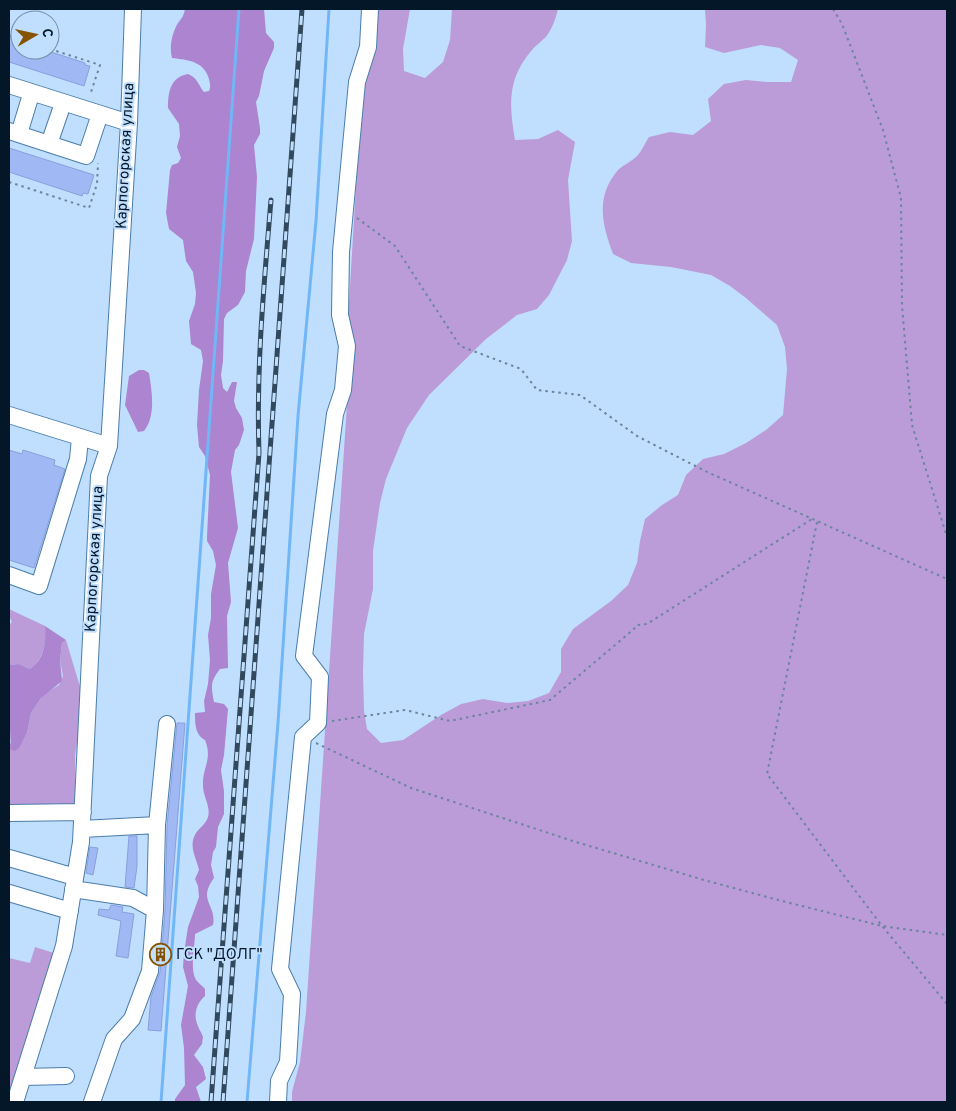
<svg xmlns="http://www.w3.org/2000/svg" width="956" height="1111" viewBox="0 0 956 1111" font-family="Overpass,sans-serif">
	<rect width="100%" height="100%" fill="#c0dffe"/>
	<!-- green -->
	<path fill="#bb9cd8" d="M376,9H410L403,49L404,71L425,78L443,62L450,40L452,9H558C556,17 553,27 548,34C544,40 537,44 532,50C507,79 509,104 515,140L538,139L558,130L575,142L568,180L572,241L567,260L549,295L537,309L517,315L486,339L429,395L407,428L386,479L380,503L373,551V589L364,634L363,673L364,711L367,729L381,743L403,740L441,715L461,704L483,699L507,703L528,701L549,693L561,672V649L573,629L611,601L628,585L637,563L640,541L645,519L662,505L678,495L686,475L703,459L724,454L746,443L766,430L783,415L787,369L785,347L777,325L746,298L730,286L711,275L671,267L631,263L613,254C602,224 595,197 618,170C623,165 631,162 637,156C642,151 645,143 649,137L670,132L693,135L711,121L708,99L724,84L746,80L768,82H791L798,60L780,48L761,45L724,53L705,47L706,25L705,9H947V1102H292V1092L300,1062L306,1012L348,390V320L363,69Z
		M9,609L45,626C47,642 44,659 30,669L19,664L9,665V625L12,622L9,616Z
		M66,640L84,700L75,755V805L9,808V732L10,728L11,738L9,744L22,742L27,733L31,713L41,698L44,694L59,685L63,676L60,660L62,643Z
		M35,947L54,953L9,1102V958L30,963Z"/>
	<!-- forest -->
	<path fill="#ac84d0" d="M185,9H264L266,33L274,42V48L264,71L259,96L256,102L260,128V134L254,145L257,177L254,239L246,271L245,292L238,305L227,313L224,319L223,361L221,375L223,388L227,392L232,382H237L234,401L236,408L242,418L244,430L239,445L235,450L231,472L238,528L228,563L231,602L227,616L228,668L220,669C210,682 211,686 214,702L224,704L228,709L224,755L221,770L224,791V814L218,827L216,847L213,852L211,865L214,878C197,901 217,905 213,925L195,934C195,946 189,972 197,981C199,984 203,986 205,989V996C196,1004 193,1015 198,1026C199,1030 202,1033 203,1037L202,1044L194,1055L203,1067L206,1079L196,1087L201,1102H175V1099L185,1085L184,1048L181,1025L188,986L183,967L184,953L188,927L199,897L198,886L195,879L199,870C196,857 188,846 196,833C200,827 206,824 208,817C211,807 203,796 203,786C202,767 213,760 205,740C195,735 195,723 195,713L205,712L204,701L208,684L210,660L208,635L211,618V594L216,565L213,551L207,541V536L210,475L205,456L199,447L197,425L199,390L203,361L201,350L191,344L189,321L195,304L196,293L193,272L186,261L183,240L169,229L166,213L170,170L172,165L178,163L181,158L177,147L180,136L179,124L168,108C168,93 170,77 188,74C198,78 198,85 204,92L209,91C211,86 210,84 209,79C204,61 188,60 172,58C169,47 172,33 178,23C182,18 184,15 185,9Z
		M139,370H144L149,373C152,392 156,416 144,431L138,432L125,405L129,376Z
		M45,626L66,640L62,643L60,660L62,681L41,698L31,713L27,733L19,748L15,751L10,749L11,738L9,724V665L19,664L30,669C45,659 46,642 45,626Z"/>
	<g fill="none" stroke-linecap="round" stroke-linejoin="round">
		<!-- stream -->
		<path stroke="#71b7f7" stroke-width="3" d="M161,1102L239,9
			M247,1102L278,723L298,416L316,221L329,9"/>
	</g>
	<!-- building -->
	<path fill="#a0b8f4" stroke="#89a0db" d="M9,38L20,42V50H45L85,63V65L90,66L84,86L9,62Z
		M9,148L94,175L88,194L83,193L82,196L9,172Z
		M9,450L22,454L23,450L55,460L54,465L65,469L34,568L9,560Z
		M177,723H185L161,1031L148,1030L151,997L160,972L165,910L167,826Z
		M129,836H137V866L134,888L125,887Z
		M90,847L98,848L93,875L86,873Z
		M111,905L123,907L122,912L134,914L128,958L116,956L121,921L98,915L99,909L109,910Z"/>
	<g fill="none" stroke-linecap="round" stroke-linejoin="round">
		<defs>
			<path id="minor" d="M9,85L129,123
				M9,131L86,156L100,114
				M19,134L29,101
				M49,144L60,112
				M9,415L109,446
				M9,575L39,586L78,459L80,438
				M9,813L83,812
				M82,829L157,825
				M9,858L75,877
				M73,889L133,898L155,910
				M9,893L70,911
				M23,1077L66,1076
				M15,1102L64,946L81,842L99,476L109,446L129,123L133,9
				M92,1102L114,1039L132,1019L150,971L155,910L157,825L167,724
				M278,1102L279,1081L288,1062L292,994L280,969L303,737L318,723L320,677L304,656L335,414L343,390L347,346L340,315L341,252L357,82L368,47L370,9"/>
		</defs>
		<!-- minor casing -->
		<use href="#minor" stroke="#4b7dab" stroke-width="18"/>
		<!-- path -->
		<path stroke="#6b859e" stroke-width="2" stroke-dasharray="2.5 4" stroke-linecap="butt" d="M833,9L842,24L883,130L901,198L902,305L912,425L947,537
			M9,36L20,39
			M50,49L100,65L90,95
			M9,182L89,208L97,184L98,163
			M357,218L395,246L460,346L521,369L537,390L580,395L637,436L705,471L947,579
			M817,522L767,774L882,926L947,1004
			M332,721L405,710L450,721L550,700L634,629L637,625L647,624L812,519
			M316,743L411,788L576,842L704,880L782,901L882,926L947,935"/>
		<!-- minor -->
		<use href="#minor" stroke="#fff" stroke-width="16"/>
		<defs>
			<path id="rail" d="M211,1102L259,453C256,368 264,284 271,200
				M223,1102L302,9"/>
		</defs>
		<!-- rail casing -->
		<use href="#rail" stroke="#31485d" stroke-width="5"/>
		<!-- rail -->
		<use href="#rail" stroke="#c0dffe" stroke-width="3" stroke-dasharray="9" stroke-linecap="butt"/>
	</g>
	<!-- icons -->
	<defs>
		<symbol id="building-ring" viewBox="-11 -11 22 22"><circle r="9.5" fill="#c0dffe" stroke="#875200" stroke-width="1.5"/><path d="M-4-6H4V6H1V3H-1V6H-4ZM-2.5-4.3h1.7v1.8h-1.7ZM.8-4.3h1.7v1.8H.8ZM-2.5-1h1.7V.8h-1.7ZM.8-1h1.7V.8H.8Z" fill="#875200"/></symbol>
	</defs>
	<g fill-rule="evenodd">
		<use href="#building-ring" x="148" y="942" width="25" height="25"/>
	</g>
	<g text-anchor="middle" dominant-baseline="central" stroke-width="4" stroke-linejoin="round" paint-order="stroke">
		<!-- street labels -->
		<g font-size="15" fill="#031729" stroke="#c0dffe">
			<text transform="translate(126 156) rotate(-87)">Карпогорская улица</text>
			<text transform="translate(95 559) rotate(-87)">Карпогорская улица</text>
		</g>
		<!-- poi labels -->
		<g font-size="15" fill="#031729" stroke="#c0dffe" text-anchor="start">
			<text x="176" y="955">ГСК "ДОЛГ"</text>
		</g>
	</g>
	<!-- border -->
	<rect width="956" height="1111" fill="none" stroke="#031729" stroke-width="20"/>
	<!-- north arrow -->
	<g transform="translate(35 35) rotate(81)"><circle r="24" fill="#c0dffe" stroke="#748fa9"/>
	<path d="M0-4L9 19L0 12L-9 19Z" fill="#875200"/>
	<text y="-8" font-size="14" font-weight="bold" text-anchor="middle" fill="#031729">С</text>
	</g>
</svg>
